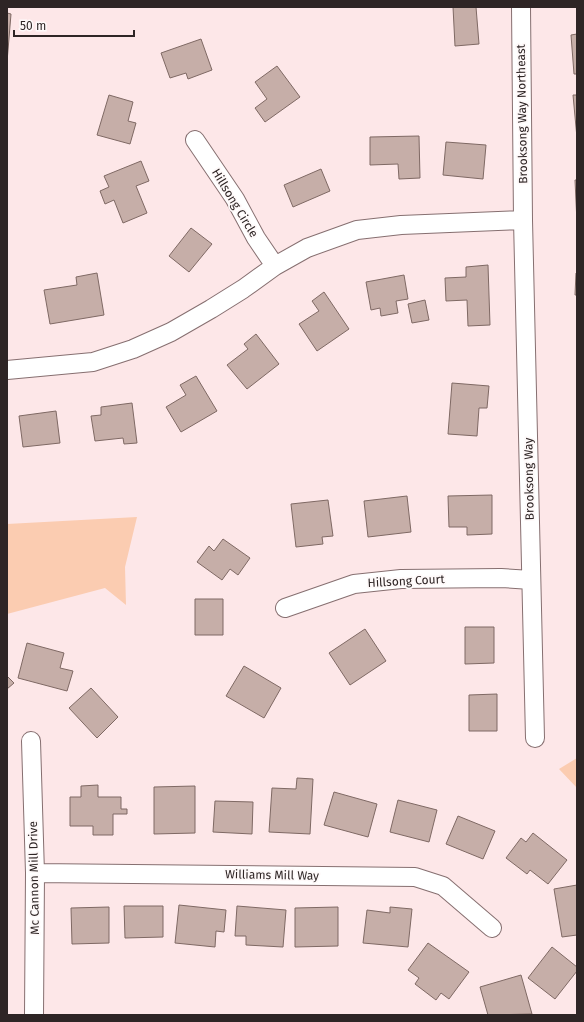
<svg xmlns="http://www.w3.org/2000/svg" width="584" height="1022" viewBox="0 0 584 1022" font-family="'Fira Sans',sans-serif">
	<rect width="100%" height="100%" fill="#fde7e8"/>
	<!-- green -->
	<path fill="#fbccb1" d="M137,517L125,567L126,605L105,588L7,614V524Z
		M577,758V788L559,769Z"/>
	<!-- building -->
	<path fill="#c6aea8" stroke="#7f6964" d="M453,7H476L479,44L455,46Z
		M7,13L11,14L7,62Z
		M577,34V74H574L571,35Z
		M201,39L212,70L188,79L186,73L170,78L161,53Z
		M277,66L300,97L265,122L255,108L267,99L255,82Z
		M109,95L133,102L128,121L136,123L130,144L97,135Z
		M573,95H577V138Z
		M419,136L420,178L399,179L398,164L370,165V137Z
		M446,142L486,145L483,179L443,175Z
		M141,161L149,181L136,186L147,213L123,223L114,200L105,204L100,191L109,187L104,176Z
		M321,169L330,191L293,207L284,185Z
		M575,180H577V223Z
		M191,228L212,244L189,272L169,256Z
		M488,265L490,325L468,326L467,300L446,301L445,278L466,277V267Z
		M97,273L104,315L50,324L44,290L77,285L76,277Z
		M576,273H577V295H575Z
		M404,275L408,299L396,301L398,313L381,316L380,308L371,310L366,282Z
		M324,292L349,329L317,351L299,324L319,311L312,301Z
		M425,300L429,320L412,323L408,304Z
		M256,334L279,364L247,389L227,365L248,349L244,344Z
		M196,376L217,411L181,432L166,407L186,395L180,385Z
		M452,383L489,386L487,408H479L477,436L448,434Z
		M132,403L137,443L124,444L123,438L95,441L91,416L101,415V407Z
		M56,411L60,443L23,447L19,416Z
		M492,495V534L467,535V527H449L448,496Z
		M407,496L411,532L368,537L364,501Z
		M328,500L333,536L322,537L323,544L296,547L291,504Z
		M223,539L250,558L238,575L230,569L222,580L197,562L209,546L214,551Z
		M195,599H223V635H195Z
		M465,627H494V663L465,664Z
		M365,629L386,661L350,685L329,653Z
		M27,643L64,653L60,668L73,671L67,691L18,678Z
		M244,666L281,688L264,718L226,696Z
		M7,676L14,683L7,689Z
		M91,688L118,717L97,738L69,708Z
		M497,694V731H469V695Z
		M297,778L313,779L310,834L269,832L272,788L296,789Z
		M98,785V797H121V809H127V814H113V835H93V826H70V797H81V786Z
		M195,786V833L154,834V787Z
		M334,792L377,804L368,837L324,825Z
		M398,800L437,810L429,842L390,832Z
		M215,801L253,802L252,834L213,832Z
		M458,816L495,831L483,859L446,844Z
		M533,833L567,860L548,884L530,870L527,874L506,858L521,838L526,842Z
		M577,885V935L562,937L554,889Z
		M179,905L226,910L224,932L216,931L215,947L175,943Z
		M124,906H163V937L125,938Z
		M237,906L286,910L283,947L246,945V936H235Z
		M109,907V943L72,944L71,908Z
		M338,907V946L295,947V908Z
		M390,907L412,909L408,947L363,943L367,910L390,913Z
		M428,943L469,972L449,999L441,993L436,1000L415,984L419,978L408,970Z
		M552,947L577,967V971L555,999L528,978Z
		M521,975L532,1014L488,1015L480,987Z"/>
	<g fill="none" stroke-linecap="round" stroke-linejoin="round">
		<defs>
			<path id="minor" d="M521,7L523,220L535,738
				M195,140L235,199L256,238L275,266
				M7,370L93,362L133,349L171,332L211,309L243,289L275,266L307,248L357,230L401,225L523,220
				M285,608L354,584L401,579L501,578L531,580
				M31,741L35,873L34,1015
				M35,873L415,877L443,886L492,928"/>
		</defs>
		<!-- minor casing -->
		<use href="#minor" stroke="#866f70" stroke-width="20"/>
		<!-- minor -->
		<use href="#minor" stroke="#fff" stroke-width="18"/>
	</g>
	<g text-anchor="middle" dominant-baseline="central" stroke-width="3.5" stroke-linejoin="round" paint-order="stroke">
		<!-- street labels -->
		<g font-size="12" fill="#2e2525" stroke="#fef9f9">
			<text transform="translate(522 114) rotate(-91)">Brooksong Way Northeast</text>
			<text transform="translate(235 203) rotate(59)">Hillsong Circle</text>
			<text transform="translate(529 479) rotate(-91)">Brooksong Way</text>
			<text transform="translate(406 581) rotate(-3)">Hillsong Court</text>
			<text transform="translate(272 875) rotate(1)">Williams Mill Way</text>
			<text transform="translate(34 878) rotate(-91)">Mc Cannon Mill Drive</text>
		</g>
	</g>
	<!-- border -->
	<rect width="584" height="1022" fill="none" stroke="#2e2525" stroke-width="16"/>
	<!-- scale -->
	<path d="M14 30v6h120v-6" fill="none" stroke="#2e2525" stroke-width="2"/>
	<text x="20" y="30" font-size="12" fill="#2e2525" stroke="#fef9f9" stroke-width="3" paint-order="stroke">50 m</text>
</svg>
